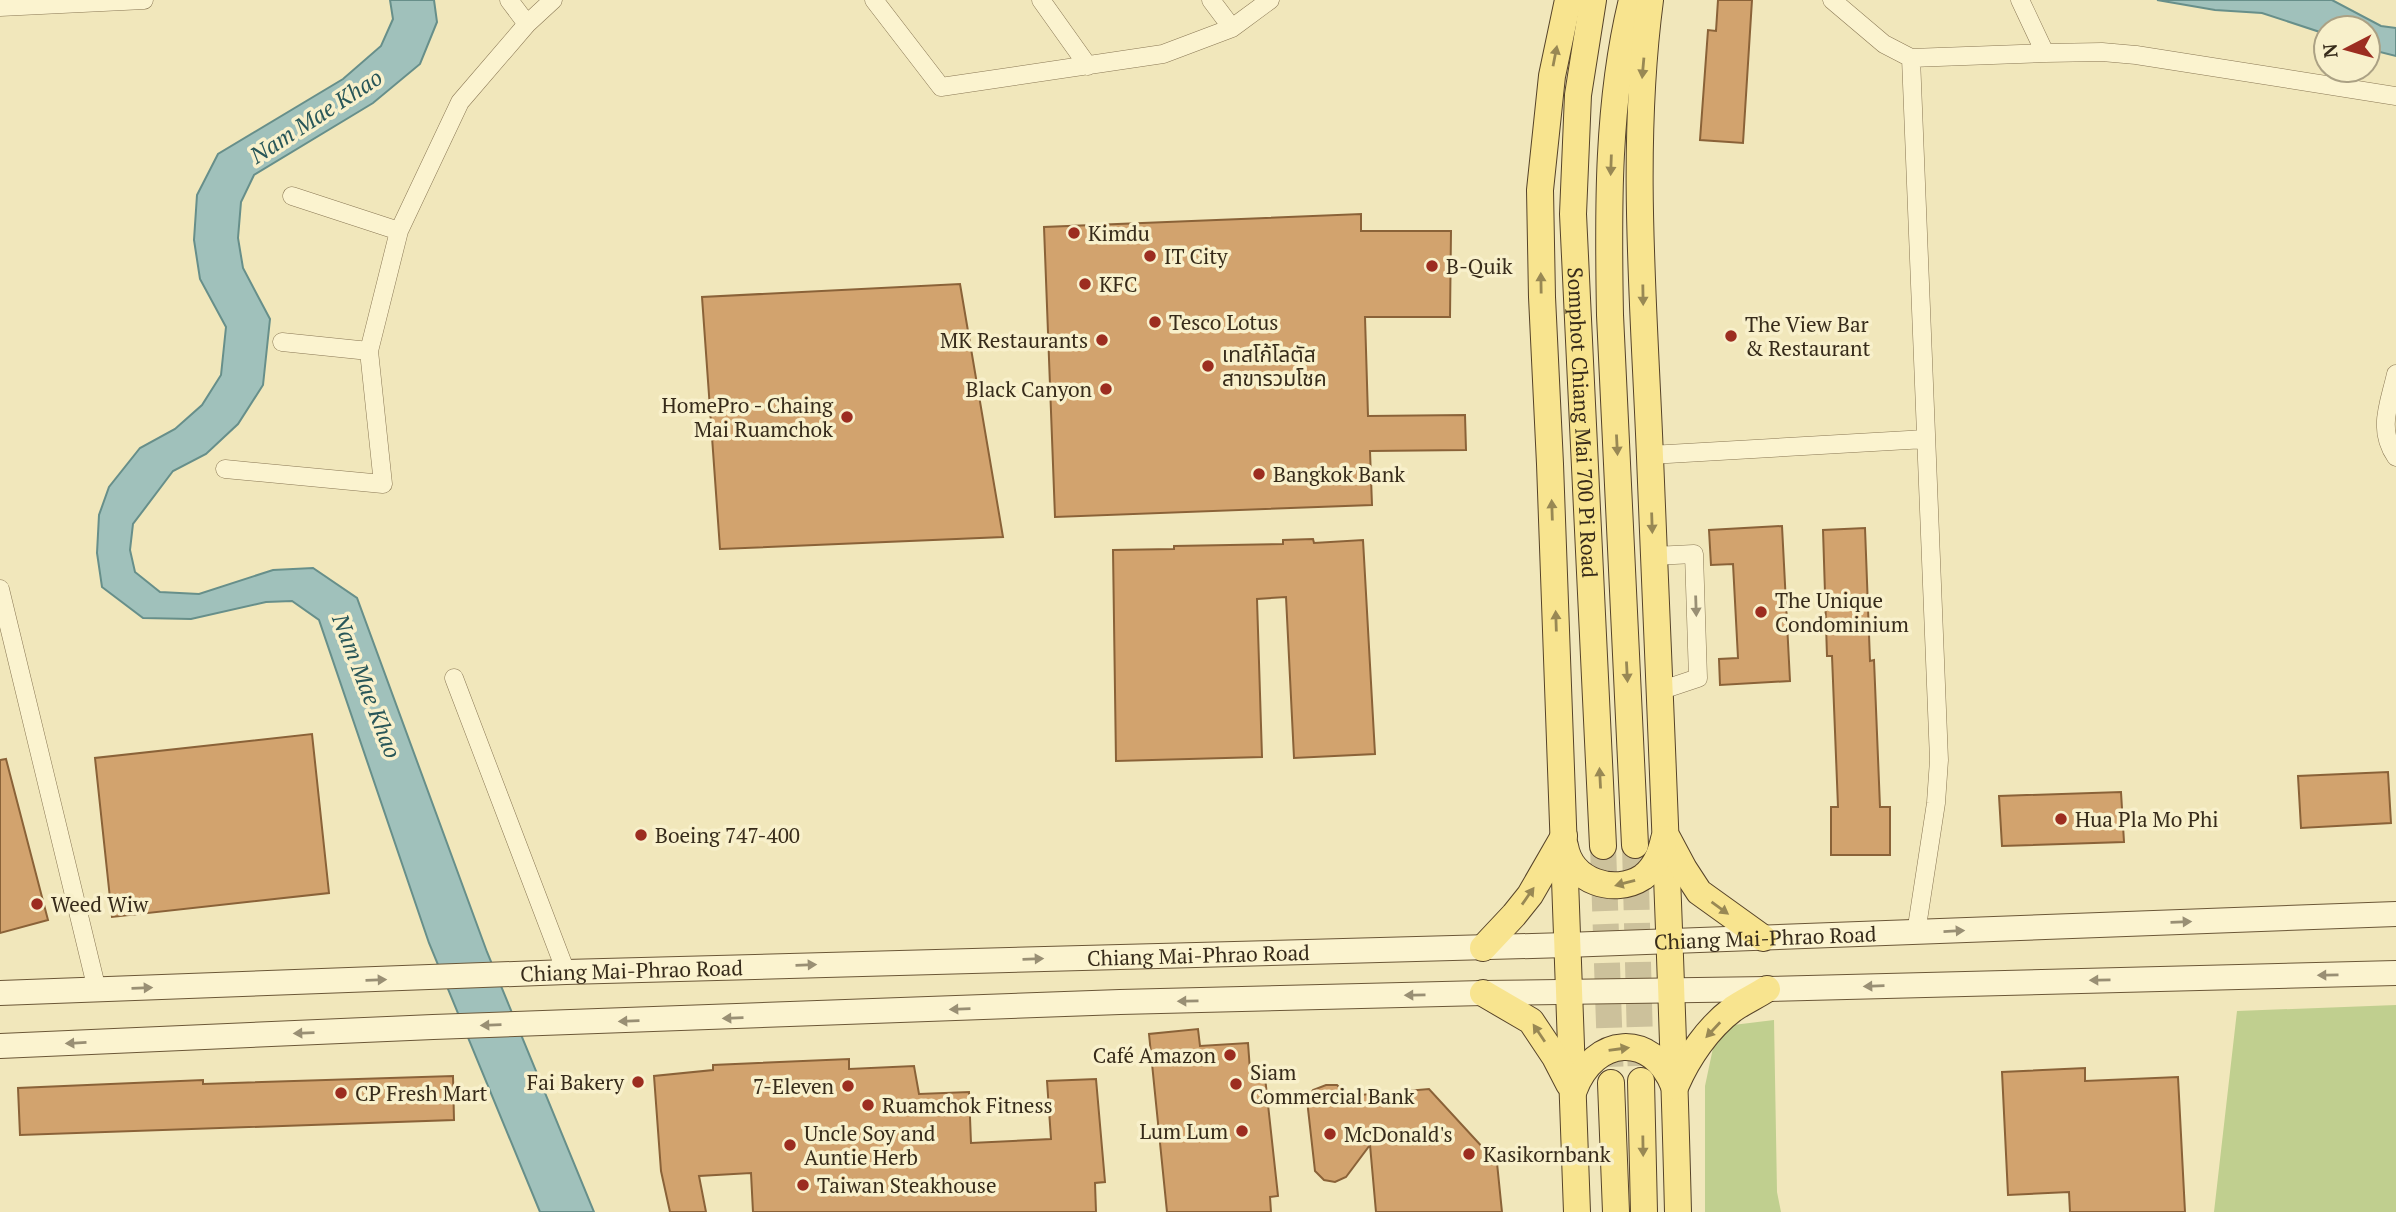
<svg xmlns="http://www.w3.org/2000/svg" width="2396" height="1212" viewBox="0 0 2396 1212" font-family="'PT Serif','Noto Sans Thai',serif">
	<rect width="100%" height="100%" fill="#f1e7bb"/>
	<!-- green -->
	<path fill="#c0cf8f" d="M2396,1005V1212H2214L2237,1011Z
		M1774,1020L1777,1192L1781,1212H1705V1086L1713,1048L1733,1025Z"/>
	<!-- water -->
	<path fill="#a0c1bb" stroke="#678f8a" stroke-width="2" d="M390,0H434L437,22L420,64L373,103L254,175L241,202L238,238L243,268L270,319L263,385L238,424L206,454L173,471L133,524L130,550L135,572L160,592L199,594L273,570L313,568L357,598L487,952L594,1212H540L429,943L319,620L292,601L266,602L191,619L143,618L102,587L97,553L99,515L109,487L140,448L175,429L202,405L221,375L226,327L200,279L194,240L197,195L218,154L343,79L381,46L393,19Z
		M2157,0H2332L2381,26L2396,28V56L2368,49V28H2326V34L2262,13L2215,10Z"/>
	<!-- building -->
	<path fill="#d2a36e" stroke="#8a6238" stroke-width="2" d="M1718,0H1752L1743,143L1700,140L1708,30L1716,31Z
		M1361,214V231H1451L1450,317H1365L1368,416L1465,415L1466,450L1370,451L1372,505L1055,517L1044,227Z
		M960,284L1003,537L720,549L702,297Z
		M1782,526L1790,681L1720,685L1719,659L1738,658L1733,564L1711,565L1709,530Z
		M1865,528L1870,661L1874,660L1880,807H1890V855H1831V807H1838L1832,656H1827L1823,530Z
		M1313,539L1314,543L1363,540L1375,754L1294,758L1286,597L1257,599L1262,757L1116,761L1113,550L1174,549V546L1283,544V540Z
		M312,734L329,893L112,917L95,758Z
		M6,759L48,920L0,933V760Z
		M2388,772L2391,823L2301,828L2298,776Z
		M2121,792L2124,842L2002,846L1999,796Z
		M1198,1029L1200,1046L1248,1043L1250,1070L1264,1068L1278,1196L1270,1197L1271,1212H1167L1149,1034Z
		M849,1059V1069L914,1066L919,1094L969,1092L971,1143L1051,1139L1047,1081L1096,1079L1105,1182L1095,1183L1096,1212H753L751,1173L699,1176L706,1212H670L661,1171L654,1076L713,1070V1065Z
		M2085,1068V1081L2178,1077L2185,1212H2070L2069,1192L2008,1195L2002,1072Z
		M453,1076L454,1120L20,1135L18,1088L203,1080V1084Z
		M1326,1085H1337L1348,1096L1429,1089L1497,1163L1502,1212H1376L1370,1145L1346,1177L1335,1182L1324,1180L1315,1171L1307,1100L1313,1090Z"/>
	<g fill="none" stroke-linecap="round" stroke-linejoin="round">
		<!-- primary-tunnel -->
		<path stroke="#ccc19b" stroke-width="26" stroke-dasharray="26 13" stroke-linecap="butt" d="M1635,845L1641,1081
			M1603,846L1611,1083"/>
		<defs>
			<path id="street" d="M509,0L527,24
				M874,0L941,87L1163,54L1232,28L1270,0
				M1041,0L1088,66
				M1211,0L1232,28
				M1832,0L1884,44L1911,58L2045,53L2102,52L2136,55L2396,96
				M2020,0L2045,53
				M0,7L144,0
				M1911,58L1939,760L1936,803L1916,933
				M292,196L399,231
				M282,342L369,351
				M2396,374C2389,405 2377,429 2396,457
				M1650,455L1926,439
				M225,469L383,484L369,351L399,231L460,102L527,24L553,0
				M1654,556L1694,554L1698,678L1659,691
				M0,589L97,990
				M454,678L566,972"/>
			<g id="secondary">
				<path id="s1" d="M0,993L566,972L1566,945L2396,914"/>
				<path d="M0,1046L433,1027L1120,1002L1483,993L1767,989L2396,973"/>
			</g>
			<g id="primary">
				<path d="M1568,0L1552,76L1540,190L1542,297L1550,464L1577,1212"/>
				<path id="s2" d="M1593,0L1578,95L1573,214L1603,846"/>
				<path d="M1632,0C1607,102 1608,210 1610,315L1635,845"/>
				<path d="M1650,0C1630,151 1644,305 1650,457C1660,708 1672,960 1678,1212"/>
				<path d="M1668,839L1684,869L1699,892L1763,938"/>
				<path d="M1565,846C1571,881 1614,896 1643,877C1655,868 1661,853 1664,839"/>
				<path d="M1483,948L1514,915L1530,895L1564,836"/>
				<path d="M1483,993L1531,1021L1555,1057L1569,1084"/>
				<path d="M1641,1081L1644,1212"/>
				<path d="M1611,1083L1616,1212"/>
				<path d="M1676,1085C1688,1057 1708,1028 1733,1009C1743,1002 1756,996 1767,989"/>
				<path d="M1574,1090C1594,1036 1652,1031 1674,1086"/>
			</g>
		</defs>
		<!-- street casing -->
		<use href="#street" stroke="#897754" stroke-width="19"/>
		<!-- secondary casing -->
		<use href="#secondary" stroke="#6b5737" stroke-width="26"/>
		<!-- primary casing -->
		<use href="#primary" stroke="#564329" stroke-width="28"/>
		<!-- street -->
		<use href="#street" stroke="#fbf3cf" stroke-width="18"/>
		<!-- secondary -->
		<use href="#secondary" stroke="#fbf3cf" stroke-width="24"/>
		<!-- primary -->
		<use href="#primary" stroke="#f8e48f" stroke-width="26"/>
	</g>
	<!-- one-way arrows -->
	<defs><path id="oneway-solid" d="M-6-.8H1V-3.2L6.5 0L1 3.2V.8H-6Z" transform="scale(1.75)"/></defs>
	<g fill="#988854">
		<use href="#oneway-solid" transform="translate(1555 56) rotate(-79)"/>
		<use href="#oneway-solid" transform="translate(1643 68) rotate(95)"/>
		<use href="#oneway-solid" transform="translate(1611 165) rotate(92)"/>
		<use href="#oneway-solid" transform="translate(1541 283) rotate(-91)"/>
		<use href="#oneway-solid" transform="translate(1643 295) rotate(89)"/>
		<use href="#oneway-solid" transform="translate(1617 445) rotate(87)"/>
		<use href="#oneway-solid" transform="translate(1552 510) rotate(-92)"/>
		<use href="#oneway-solid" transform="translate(1652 523) rotate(88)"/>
		<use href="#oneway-solid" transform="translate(1556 621) rotate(-92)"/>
		<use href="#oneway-solid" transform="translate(1627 672) rotate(87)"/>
		<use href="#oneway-solid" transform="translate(1600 778) rotate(-93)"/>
		<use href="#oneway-solid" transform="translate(1625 883) rotate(165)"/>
		<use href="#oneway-solid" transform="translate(1528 896) rotate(-55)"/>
		<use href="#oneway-solid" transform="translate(1720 908) rotate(36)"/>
		<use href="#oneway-solid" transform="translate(1713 1030) rotate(133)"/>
		<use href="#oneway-solid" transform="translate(1539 1033) rotate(-124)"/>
		<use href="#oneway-solid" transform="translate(1619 1049) rotate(-8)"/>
		<use href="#oneway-solid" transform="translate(1643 1146) rotate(89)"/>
	</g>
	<g fill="#998f74">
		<use href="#oneway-solid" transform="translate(1696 606) rotate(88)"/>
		<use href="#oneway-solid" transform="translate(2181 922) rotate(-2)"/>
		<use href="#oneway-solid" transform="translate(1954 931) rotate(-3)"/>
		<use href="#oneway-solid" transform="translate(1033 959) rotate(-2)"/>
		<use href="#oneway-solid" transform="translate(806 965) rotate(-2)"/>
		<use href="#oneway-solid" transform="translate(2328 975) rotate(179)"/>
		<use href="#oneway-solid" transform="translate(376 980) rotate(-2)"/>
		<use href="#oneway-solid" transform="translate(2100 980) rotate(179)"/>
		<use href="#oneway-solid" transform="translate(1874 986) rotate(178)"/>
		<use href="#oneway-solid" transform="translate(142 988) rotate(-2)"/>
		<use href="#oneway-solid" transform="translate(1415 995) rotate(179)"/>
		<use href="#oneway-solid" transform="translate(1188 1001) rotate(179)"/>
		<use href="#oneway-solid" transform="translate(960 1009) rotate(178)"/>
		<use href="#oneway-solid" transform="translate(733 1018) rotate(178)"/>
		<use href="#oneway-solid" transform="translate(629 1021) rotate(178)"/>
		<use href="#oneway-solid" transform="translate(491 1025) rotate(178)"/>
		<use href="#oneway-solid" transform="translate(304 1033) rotate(178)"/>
		<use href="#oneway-solid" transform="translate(76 1043) rotate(177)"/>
	</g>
	<!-- markers -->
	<g fill="#9c2d20" stroke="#f8f0cb" stroke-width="2.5">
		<circle cx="1074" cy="233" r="7"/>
		<circle cx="1150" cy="256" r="7"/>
		<circle cx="1432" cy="266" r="7"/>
		<circle cx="1085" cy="284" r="7"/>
		<circle cx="1155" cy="322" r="7"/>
		<circle cx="1731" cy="336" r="7"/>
		<circle cx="1102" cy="340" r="7"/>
		<circle cx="1208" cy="366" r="7"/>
		<circle cx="1106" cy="389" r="7"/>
		<circle cx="847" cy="417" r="7"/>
		<circle cx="1259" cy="474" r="7"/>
		<circle cx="1761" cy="612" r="7"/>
		<circle cx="2061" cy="819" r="7"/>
		<circle cx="641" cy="835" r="7"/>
		<circle cx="37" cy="904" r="7"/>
		<circle cx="1230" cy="1055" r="7"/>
		<circle cx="638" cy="1082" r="7"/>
		<circle cx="1236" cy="1084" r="7"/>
		<circle cx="848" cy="1086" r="7"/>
		<circle cx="341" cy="1093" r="7"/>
		<circle cx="868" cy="1105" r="7"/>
		<circle cx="1242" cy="1131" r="7"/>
		<circle cx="1330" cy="1134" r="7"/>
		<circle cx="790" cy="1145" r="7"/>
		<circle cx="1469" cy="1154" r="7"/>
		<circle cx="803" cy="1185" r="7"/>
	</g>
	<g text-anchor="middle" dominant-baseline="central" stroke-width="7" stroke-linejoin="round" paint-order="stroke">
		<!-- poi labels -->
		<g font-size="21" fill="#372b1a" stroke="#f8f0cb" text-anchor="start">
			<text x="1088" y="233">Kimdu</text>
			<text x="1164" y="256">IT City</text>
			<text x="1446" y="266">B-Quik</text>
			<text x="1099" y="284">KFC</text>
			<text x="1169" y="322">Tesco Lotus</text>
			<text x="1745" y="324">The View Bar<tspan x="1745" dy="24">&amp; Restaurant</tspan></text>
			<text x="1088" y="340" text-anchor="end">MK Restaurants</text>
			<text x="1222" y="354">เทสโก้โลตัส<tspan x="1222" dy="24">สาขารวมโชค</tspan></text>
			<text x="1092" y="389" text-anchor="end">Black Canyon</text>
			<text x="833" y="405" text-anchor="end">HomePro - Chaing<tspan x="833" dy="24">Mai Ruamchok</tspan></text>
			<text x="1273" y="474">Bangkok Bank</text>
			<text x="1775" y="600">The Unique<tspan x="1775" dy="24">Condominium</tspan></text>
			<text x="2075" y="819">Hua Pla Mo Phi</text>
			<text x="655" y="835">Boeing 747-400</text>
			<text x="51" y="904">Weed Wiw</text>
			<text x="1216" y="1055" text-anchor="end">Café Amazon</text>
			<text x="1250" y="1072">Siam<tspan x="1250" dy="24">Commercial Bank</tspan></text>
			<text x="624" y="1082" text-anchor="end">Fai Bakery</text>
			<text x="834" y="1086" text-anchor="end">7-Eleven</text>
			<text x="355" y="1093">CP Fresh Mart</text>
			<text x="882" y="1105">Ruamchok Fitness</text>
			<text x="1228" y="1131" text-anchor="end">Lum Lum</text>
			<text x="804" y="1133">Uncle Soy and<tspan x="804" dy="24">Auntie Herb</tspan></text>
			<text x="1344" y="1134">McDonald's</text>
			<text x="1483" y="1154">Kasikornbank</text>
			<text x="817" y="1185">Taiwan Steakhouse</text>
		</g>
		<!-- street labels -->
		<g font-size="21" fill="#372b1a" stroke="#f8f0cb">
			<text stroke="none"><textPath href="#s2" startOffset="424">Somphot Chiang Mai 700 Pi Road</textPath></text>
			<text stroke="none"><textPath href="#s1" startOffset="1766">Chiang Mai-Phrao Road</textPath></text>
			<text stroke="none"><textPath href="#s1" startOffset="1199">Chiang Mai-Phrao Road</textPath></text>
			<text stroke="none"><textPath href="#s1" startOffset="632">Chiang Mai-Phrao Road</textPath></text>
		</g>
		<!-- water labels -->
		<g font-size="23" font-style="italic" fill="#285658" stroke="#f8f0cb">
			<text transform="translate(316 116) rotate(-33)">Nam Mae Khao</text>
			<text transform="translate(367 686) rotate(69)">Nam Mae Khao</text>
		</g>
	</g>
	<!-- north arrow -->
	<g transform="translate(2347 49) rotate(264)"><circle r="33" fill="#f8f0cb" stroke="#aba184" stroke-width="2"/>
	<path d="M0-5L12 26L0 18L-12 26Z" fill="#9c2d20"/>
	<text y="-10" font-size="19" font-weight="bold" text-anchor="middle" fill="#372b1a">N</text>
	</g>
</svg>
